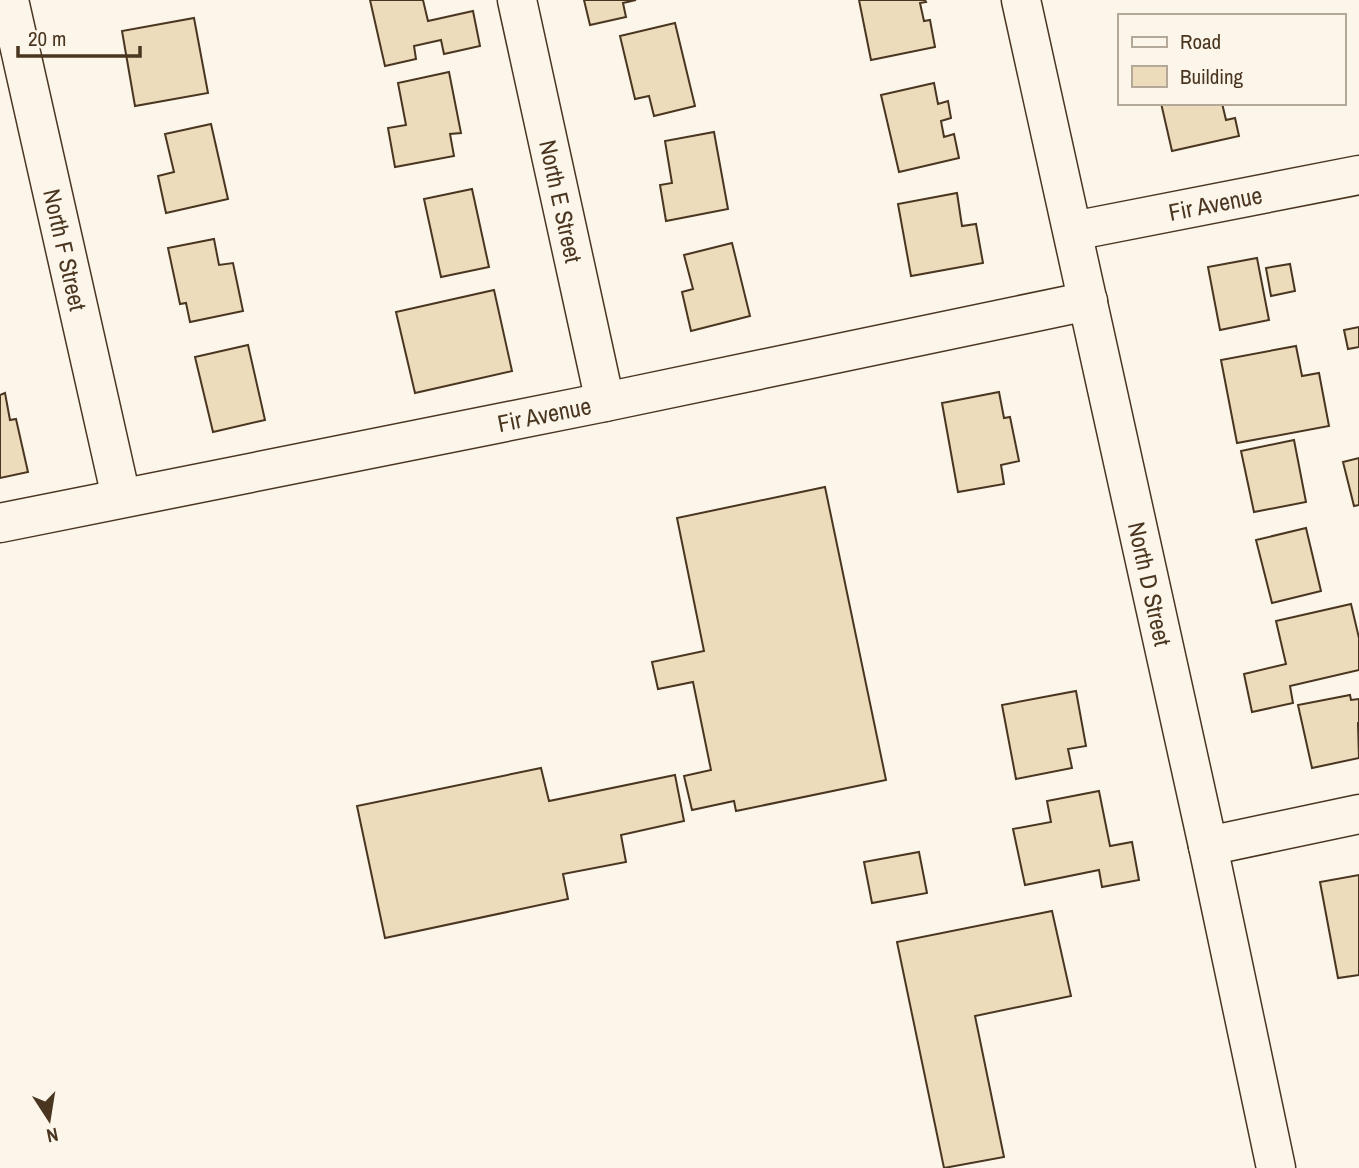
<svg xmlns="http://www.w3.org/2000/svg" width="1359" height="1168" viewBox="0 0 1359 1168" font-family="'Archivo Narrow',sans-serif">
	<rect width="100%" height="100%" fill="#fbf6e9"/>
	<!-- building -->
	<path fill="#ecdcbc" stroke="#4a3520" stroke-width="2" d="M370,0H423L428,21L473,11L480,46L444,54L441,40L414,46L416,59L385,66Z
		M584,0H636L623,3L626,17L590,25Z
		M859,0H925L926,2L920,3L924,21L930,20L935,47L871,60Z
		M194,18L208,93L135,106L122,31Z
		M675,23L695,106L654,116L649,96L635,99L620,36Z
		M449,72L461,133L450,134L454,156L395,167L388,128L406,125L398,83Z
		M934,83L938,104L948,101L951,118L941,121L944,137L954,134L959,158L899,172L881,95Z
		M1161,103H1222L1226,120L1235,118L1239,136L1172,151Z
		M211,124L228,199L166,213L158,176L174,172L165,134Z
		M714,132L728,209L666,221L660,185L672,183L665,141Z
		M472,189L489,267L441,277L424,199Z
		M957,193L962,226L976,224L983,263L911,276L898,204Z
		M214,239L219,265L233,263L243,311L190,322L186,303L180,304L168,248Z
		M732,243L750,316L691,331L682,292L693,289L684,255Z
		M1257,258L1269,320L1220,330L1208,267Z
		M1290,264L1295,291L1271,296L1266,268Z
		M494,290L512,371L415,393L396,312Z
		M1359,327V347L1348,349L1344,330Z
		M248,345L265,420L213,432L195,357Z
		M1296,346L1302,376L1319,373L1329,426L1237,443L1221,360Z
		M999,392L1004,418L1010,417L1019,461L1001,465L1004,484L958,492L942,403Z
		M5,393L10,420L16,419L28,472L0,478V395Z
		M1294,440L1306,502L1254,512L1241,451Z
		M1359,458V505L1354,506L1343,462Z
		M825,487L886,780L736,811L734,801L692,810L684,776L711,770L693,682L658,689L652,662L704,651L677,518Z
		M1306,528L1321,591L1272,603L1256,540Z
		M1351,604L1359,638V670L1290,686L1293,703L1252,712L1244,674L1286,664L1276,621Z
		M1076,691L1086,746L1068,749L1072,768L1016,779L1002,705Z
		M1350,695L1351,700L1359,699V722L1358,723L1359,758L1312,768L1298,705Z
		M541,768L549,801L675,775L684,821L621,835L626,862L563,874L568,899L385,938L357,806Z
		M1099,791L1110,846L1132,842L1139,880L1102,887L1099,870L1025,885L1013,829L1051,822L1047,801Z
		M919,852L927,893L872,903L864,862Z
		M1359,875V975L1338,978L1320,882Z
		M1052,911L1071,996L975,1016L1004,1157L944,1168L897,942Z"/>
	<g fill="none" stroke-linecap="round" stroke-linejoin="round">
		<defs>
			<g id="minor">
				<path id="s1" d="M9,0L121,497"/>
				<path id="s2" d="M517,0L605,402"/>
				<path id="s3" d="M1021,0L1208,846L1276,1168"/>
				<path id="s4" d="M1073,231L1359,175"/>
				<path id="s5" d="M0,523L605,402L1088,301"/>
				<path d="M1208,846L1359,814"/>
			</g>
		</defs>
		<!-- minor casing -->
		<use href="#minor" stroke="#4a3520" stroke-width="41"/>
		<!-- minor -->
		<use href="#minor" stroke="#fbf6e9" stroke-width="38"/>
	</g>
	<g text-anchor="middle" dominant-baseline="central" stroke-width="5" stroke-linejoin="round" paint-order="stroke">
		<!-- street labels -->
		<g font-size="24" fill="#4a3520" stroke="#fbf6e9">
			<text stroke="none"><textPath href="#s2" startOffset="206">North E Street</textPath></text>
			<text stroke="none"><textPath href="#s4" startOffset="145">Fir Avenue</textPath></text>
			<text stroke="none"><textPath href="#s1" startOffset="256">North F Street</textPath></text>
			<text stroke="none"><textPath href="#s5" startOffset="555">Fir Avenue</textPath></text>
			<text stroke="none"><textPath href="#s3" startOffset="598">North D Street</textPath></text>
		</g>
	</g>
	<!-- legend -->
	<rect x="1118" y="14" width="228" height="91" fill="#fbf6e9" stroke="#b4a999" stroke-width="2"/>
	<rect x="1132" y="37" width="35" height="10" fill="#fbf6e9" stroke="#b4a999" stroke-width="2"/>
	<text x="1180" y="49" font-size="21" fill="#4a3520">Road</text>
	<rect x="1132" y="66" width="35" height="21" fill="#ecdcbc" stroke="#b4a999" stroke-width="2"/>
	<text x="1180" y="84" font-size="21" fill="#4a3520">Building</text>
	<!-- north arrow -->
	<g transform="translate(49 1119) rotate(168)" stroke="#fbf6e9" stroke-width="5" paint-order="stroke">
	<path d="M0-5L12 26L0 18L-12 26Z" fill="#4a3520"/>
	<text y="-10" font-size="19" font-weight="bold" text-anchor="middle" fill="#4a3520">N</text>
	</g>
	<!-- scale -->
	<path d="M18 46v10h122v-10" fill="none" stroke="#4a3520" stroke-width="3.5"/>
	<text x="28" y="46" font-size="21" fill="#4a3520" stroke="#fbf6e9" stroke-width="5" paint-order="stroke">20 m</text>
</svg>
